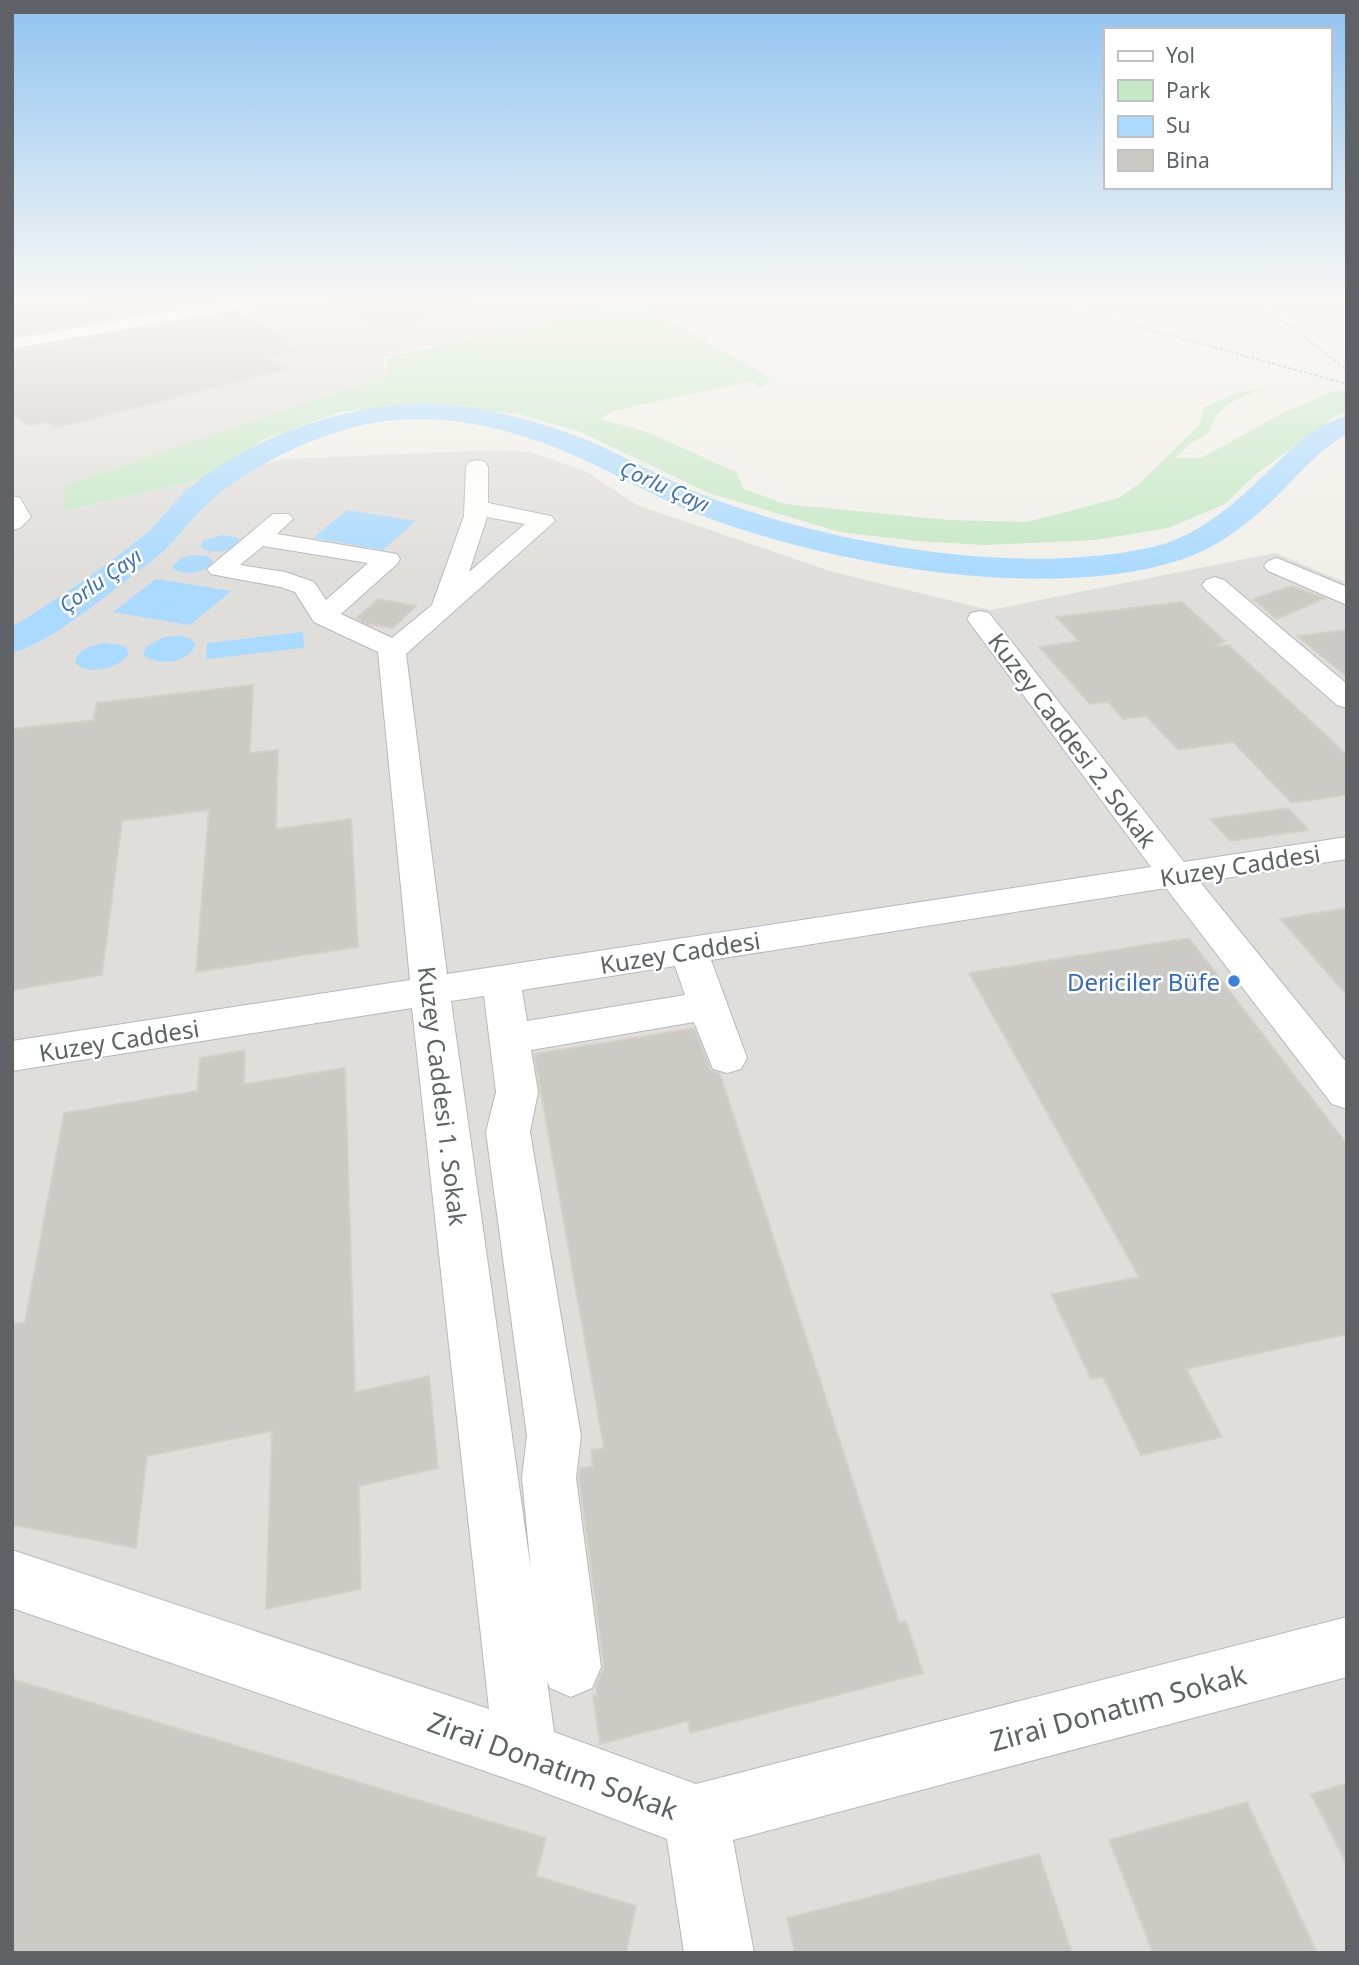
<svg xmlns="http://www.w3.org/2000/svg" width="1359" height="1965" viewBox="0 0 1359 1965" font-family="'Noto Sans',sans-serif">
	<rect width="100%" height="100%" fill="#f1efe8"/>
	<!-- industrial -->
	<path fill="#e0deda" d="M12,299H599L613,305L381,357L388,375L65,485L66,511L285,459L497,450L530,452L585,471L637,505L833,572L990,610L1275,553L1347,583V1953H12Z"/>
	<!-- green -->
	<path fill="#c5e8c5" d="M613,305L642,309L673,323L766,376L770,383L760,387L752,381L612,411L600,419L647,432L736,472L744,489L785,504L948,520L1027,522L1119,498L1140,483L1199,425L1205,407L1234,394L1266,387L1237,399L1218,412L1209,432L1190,444L1176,458H1201L1285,412L1330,392L1347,389V412L1337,415L1256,474L1225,504L1168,528L1095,540L985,545L917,541L840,532L709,493L578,431L519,414L431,404L339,412L263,440L213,476L65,511V485L388,375L386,358Z"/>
	<!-- water -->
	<path fill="#aadaff" d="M347,510L416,521L383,550L313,538Z
		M222,535L239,538V544C227,552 212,555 200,547L203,541Z
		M195,555L208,556L213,561C205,574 185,576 172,568L180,558Z
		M156,579L231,591L190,625L113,612Z
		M303,632L304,648L206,659L207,643Z
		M182,636L191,639L195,644C191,663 157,667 143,655L146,647L164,637Z
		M105,643L125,646L129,654C118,669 90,676 75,663C77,649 93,645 105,643Z"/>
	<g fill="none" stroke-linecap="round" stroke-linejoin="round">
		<!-- river -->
		<path fill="#aadaff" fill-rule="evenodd" d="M428,403C485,407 539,420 592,442C632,460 670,482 711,498C834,545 1023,577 1152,547C1195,538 1232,506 1262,477C1288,453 1311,425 1347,416V434C1319,450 1300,473 1278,495C1250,522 1218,548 1180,560C1044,604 821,563 690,511C649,494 612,472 571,454C502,424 422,407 347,429C299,443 247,469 209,502C189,520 175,543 154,559C119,585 52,643 12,653V627C57,599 103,569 143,536C160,523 171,503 187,490C254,435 343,405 428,403Z"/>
	</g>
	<!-- building -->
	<path fill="#cccac5" stroke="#d6d1c6" stroke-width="2" d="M12,299L31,314L108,299H210L214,301L12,336Z
		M322,299H472L473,309L379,329Z
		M236,312L288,338L276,341L294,350L264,357L288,369L55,428L47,422L29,426L12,413V352Z
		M1291,586L1325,598L1277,619L1253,599Z
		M378,599L416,606L393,628L367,624L356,618Z
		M1182,602L1225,641L1215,647L1229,645L1347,755V795L1292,803L1233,742L1178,750L1146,716L1123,719L1108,702L1090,704L1039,647L1079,641L1056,617Z
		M1347,630V677L1297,636Z
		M253,685L250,753L278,750L276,829L351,819L358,947L196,972L209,810L122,821L102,975L12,990V729L93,720L97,703Z
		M1288,808L1309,830L1230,841L1210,819Z
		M1347,908V995L1280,919Z
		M1189,938L1347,1144V1334L1186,1369L1222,1437L1141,1455L1103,1377L1091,1379L1051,1294L1139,1277L969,973Z
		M694,1028L711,1070L720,1074L899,1622L906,1621L923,1673L690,1733L688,1721L600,1744L593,1696L597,1695L596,1685L604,1667L579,1478L580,1468L593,1466L591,1450L604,1448L534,1054Z
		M245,1050L244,1084L345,1068L355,1392L429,1376L438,1468L359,1486L361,1589L266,1609L272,1431L147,1456L136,1548L12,1525V1324L25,1322L64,1113L197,1091L200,1058Z
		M12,1679L546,1838L536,1876L636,1906L626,1953H12Z
		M1347,1783V1865L1311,1794Z
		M1247,1802L1317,1953H1153L1109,1840Z
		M1039,1854L1072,1953H795L787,1918Z"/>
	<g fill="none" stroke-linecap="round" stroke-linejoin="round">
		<defs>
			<path id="minor" d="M241,299H275L267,304L12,349V339Z
				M477,460L485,462L488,467V503L551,516L555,521L406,654L447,974L1151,867L967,619L971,613L980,611L989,613L1184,862L1347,837V859L1200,882L1347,1063V1109L1332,1104L1166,888L711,960L747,1058L741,1069L727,1073L713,1069L694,1022L531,1050L538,1092L530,1132L581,1436L576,1478L601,1667L592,1688L571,1697L550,1688L547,1681L554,1732L696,1784L1347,1617V1677L733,1840L754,1953H684L667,1839L525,1785L12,1608V1550L489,1709L412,1008L12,1071V1041L410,980L378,652L314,622L295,592L280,587L211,574L207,569L273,514H289L293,519L277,534L397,554L400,559L397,564L341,614L392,638L432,605L464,516L466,467L469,462ZM487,517L525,524L469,572ZM263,546L368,563L326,600L314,582L285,572L240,565ZM675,966L685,995L527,1021L522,990ZM484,996L496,1092L486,1132L527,1436L522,1478L531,1571L451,1001Z
				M12,496L20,498L31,517L20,528L12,530Z
				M1277,558L1347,587V605L1268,571L1264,566L1268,561Z
				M1215,577L1224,580L1347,684V708L1337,705L1206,590L1202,585L1206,580Z"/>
		</defs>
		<!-- minor casing -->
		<use href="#minor" stroke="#b5b8bc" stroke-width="2"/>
		<!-- path -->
		<path stroke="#9cc7a9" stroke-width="2" stroke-dasharray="3.5 2" stroke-linecap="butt" d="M1039,299L1347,384
			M1255,299L1347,370"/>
		<!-- minor -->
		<use href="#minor" fill="#fff" fill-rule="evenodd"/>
	</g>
	<!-- sky -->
	<linearGradient id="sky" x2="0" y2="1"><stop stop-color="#8fc3f1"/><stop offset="0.52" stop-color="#f9f8f5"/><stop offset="1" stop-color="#f9f8f5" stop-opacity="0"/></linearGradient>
	<rect width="1359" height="574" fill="url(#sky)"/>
	<!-- markers -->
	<circle fill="#3f7fe0" stroke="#fff" stroke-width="2.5" cx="1234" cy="981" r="7"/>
	<g text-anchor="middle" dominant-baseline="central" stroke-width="5" stroke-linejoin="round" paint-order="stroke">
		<!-- far-water labels -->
		<g font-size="21" font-style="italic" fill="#4174aa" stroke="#fff">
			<text transform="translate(665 486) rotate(24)">Çorlu Çayı</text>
			<text transform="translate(100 580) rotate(-35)">Çorlu Çayı</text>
		</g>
		<!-- street labels -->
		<g font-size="24" fill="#5f6368" stroke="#fff">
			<text transform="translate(1073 740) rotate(53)">Kuzey Caddesi 2. Sokak</text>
			<text transform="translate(1240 865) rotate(-9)">Kuzey Caddesi</text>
			<text transform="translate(680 952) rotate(-9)">Kuzey Caddesi</text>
			<text transform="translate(119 1040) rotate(-9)">Kuzey Caddesi</text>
			<text transform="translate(443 1096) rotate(83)">Kuzey Caddesi 1. Sokak</text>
		</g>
		<!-- shop labels -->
		<g font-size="24" fill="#366cbe" stroke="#fff" text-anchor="end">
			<text x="1220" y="981">Dericiler Büfe</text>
		</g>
		<!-- near-street labels -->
		<g font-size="28" fill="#5f6368" stroke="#fff">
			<text transform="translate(1118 1707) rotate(-15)">Zirai Donatım Sokak</text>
			<text transform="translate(553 1765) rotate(20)">Zirai Donatım Sokak</text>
		</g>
	</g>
	<!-- border -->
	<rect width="1359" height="1965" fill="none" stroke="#5f6368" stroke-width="28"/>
	<!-- legend -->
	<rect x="1104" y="28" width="228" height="161" fill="#ffffff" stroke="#bfc1c3" stroke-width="2"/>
	<rect x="1118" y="51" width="35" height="10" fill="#ffffff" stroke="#bfc1c3" stroke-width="2"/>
	<text x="1166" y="63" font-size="21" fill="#5f6368">Yol</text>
	<rect x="1118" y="80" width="35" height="21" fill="#c5e8c5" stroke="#bfc1c3" stroke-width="2"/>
	<text x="1166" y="98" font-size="21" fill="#5f6368">Park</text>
	<rect x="1118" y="116" width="35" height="21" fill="#aadaff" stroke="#bfc1c3" stroke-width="2"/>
	<text x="1166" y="133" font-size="21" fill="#5f6368">Su</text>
	<rect x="1118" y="150" width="35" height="21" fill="#cccac5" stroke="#bfc1c3" stroke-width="2"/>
	<text x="1166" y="168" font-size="21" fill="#5f6368">Bina</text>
</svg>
